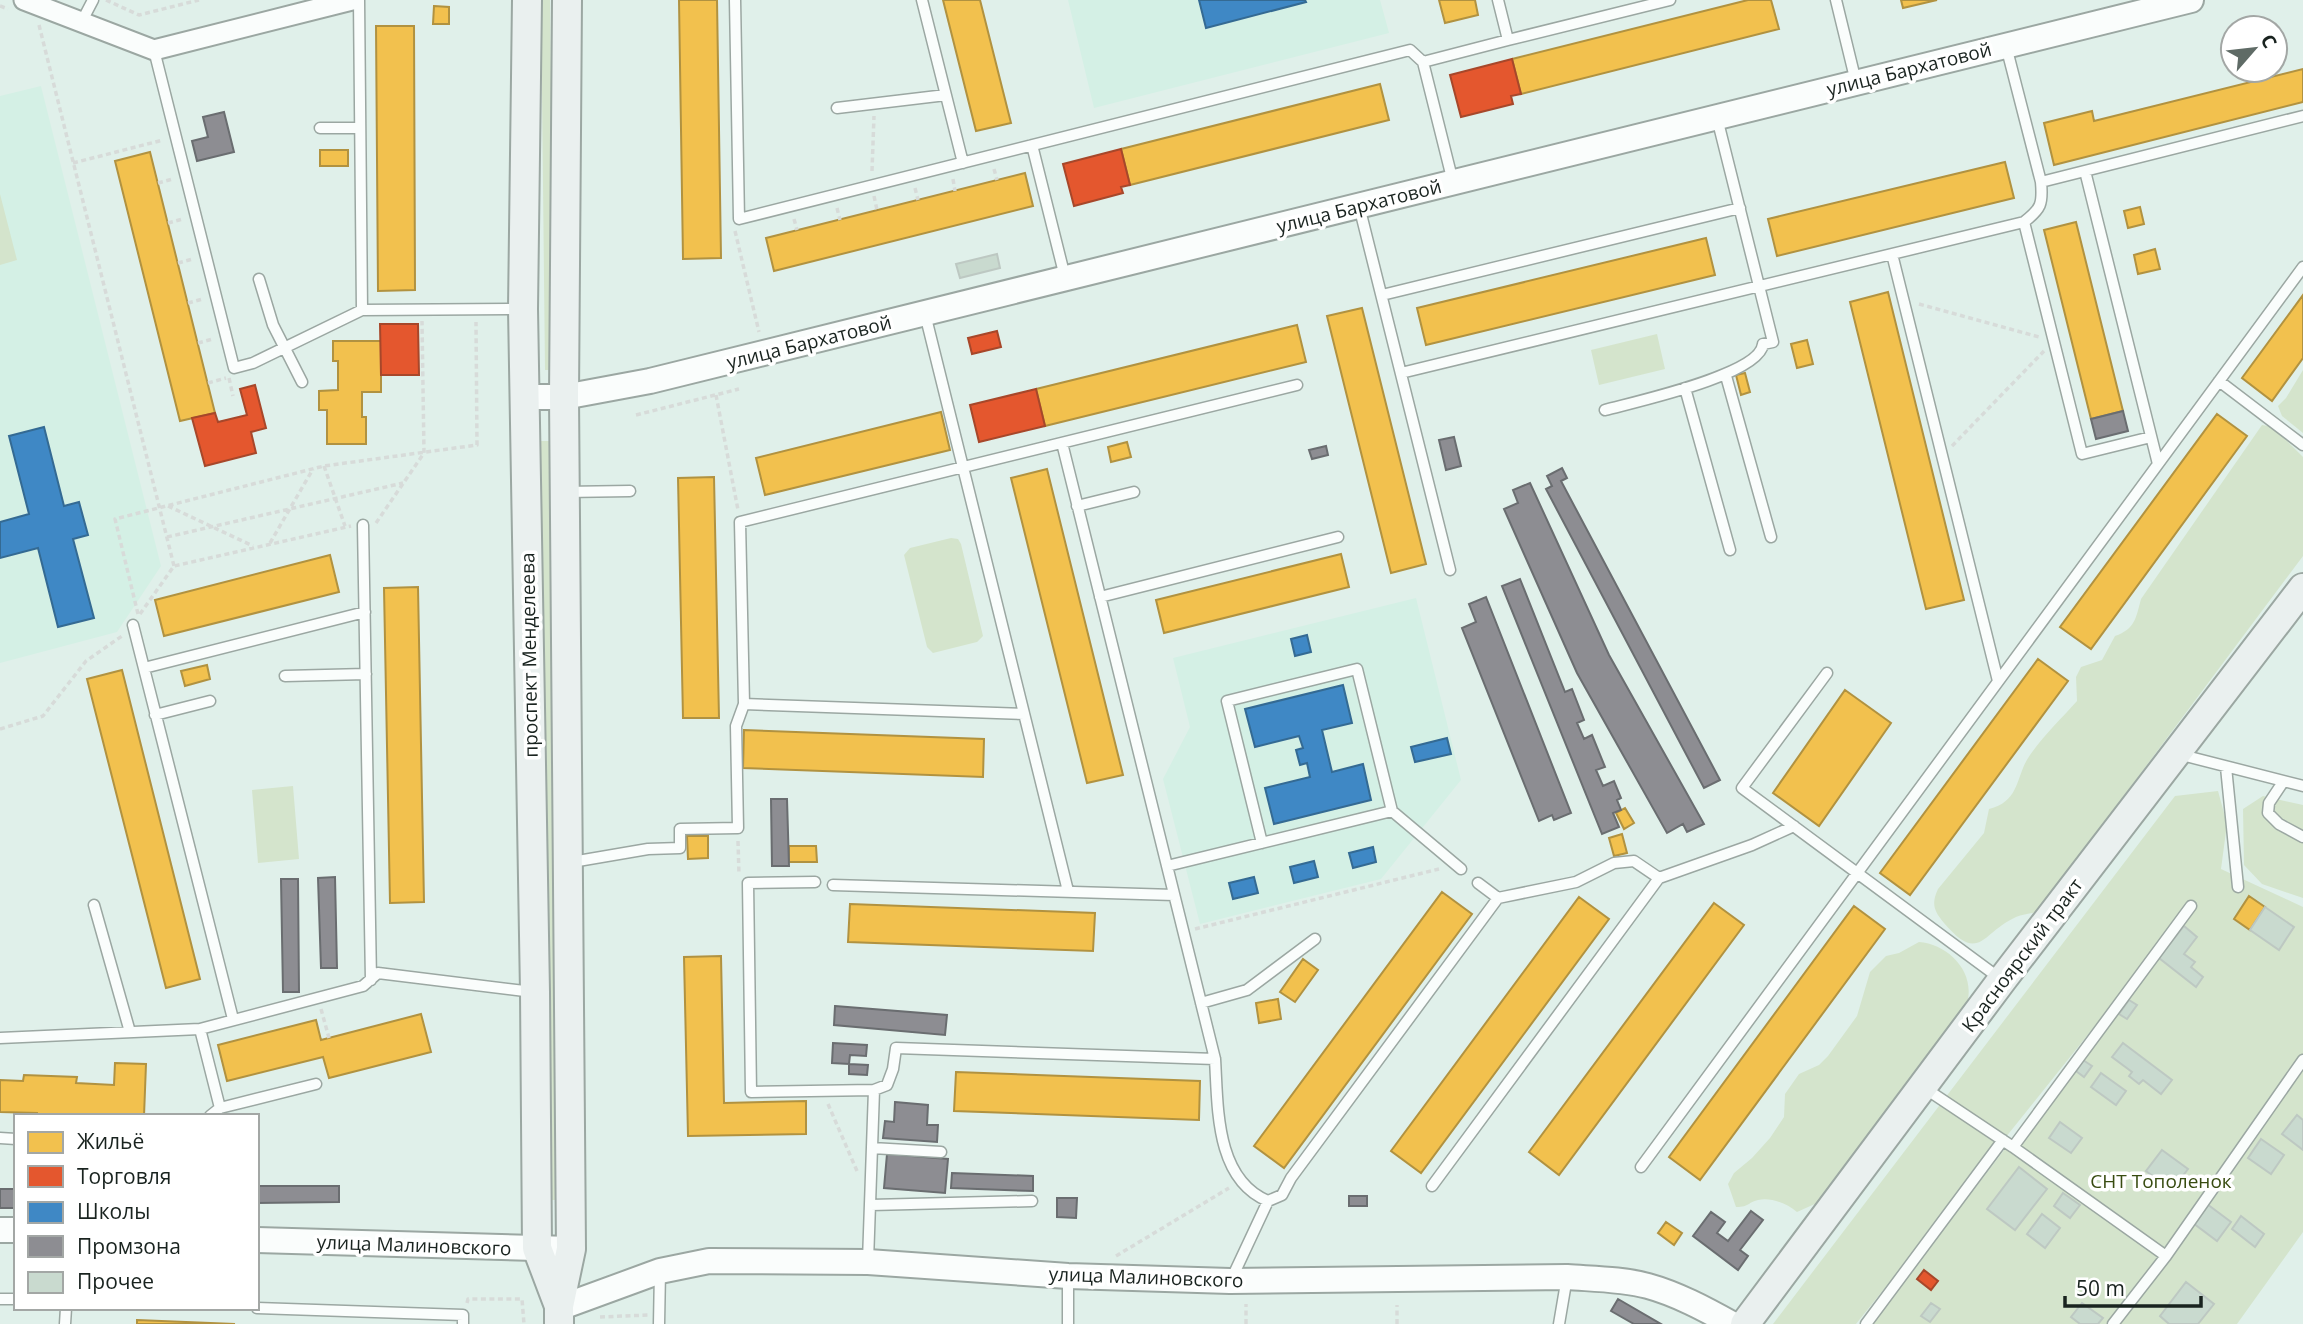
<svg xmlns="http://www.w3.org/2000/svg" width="2303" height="1324" viewBox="0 0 2303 1324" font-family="'Open Sans',sans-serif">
	<rect width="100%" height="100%" fill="#e0f0ea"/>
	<!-- built -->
	<path fill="#d4f0e5" d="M1068,0H1380L1389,33L1094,108Z
		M41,86L161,566L117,632L0,663V96Z
		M1416,598L1461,780L1381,879L1200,924L1163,779L1190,727L1173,658Z"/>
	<!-- green -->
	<path fill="#d4e4cc" d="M541,0H550L555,370H545Z
		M0,194L17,260L0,265Z
		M1657,334L1665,369L1599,385L1591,350Z
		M2303,370V433L2282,416L2278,406L2286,398Z
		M2262,425L2273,427L2303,457V556L2037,912C2030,914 2022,914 2016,917C1982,932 1980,965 1944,923C1934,911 1931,904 1938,889L1984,833L1989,809C2021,801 2015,776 2030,755C2044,735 2062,718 2077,701L2076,677L2081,667L2102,660L2115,636C2135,629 2136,618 2141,599Z
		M540,441H550L559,1200H550Z
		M951,538L958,539L961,544L983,636L977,642L933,653L927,647L904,555L910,548Z
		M293,786L299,859L258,863L252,790Z
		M2218,791L2227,824L2221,869L2303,907V1232L2237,1324H1871L2191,906L1856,1324H1773L2175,796Z
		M2263,796L2303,805V898L2262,884L2244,865L2243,809Z
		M1919,942C1948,944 1976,972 1967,1003L1817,1203L1797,1212C1788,1204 1771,1197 1758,1200C1748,1202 1750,1207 1736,1207L1728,1184L1734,1173L1752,1158L1770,1138L1784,1117L1785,1094L1799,1074L1819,1065L1828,1056L1857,1016L1870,972L1886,956L1899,953Z"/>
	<!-- homes -->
	<path fill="#f2c14e" stroke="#b19240" stroke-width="2" d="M679,0H717L721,258L683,259Z
		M943,0H980L1011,123L976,131Z
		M1439,0H1475L1478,15L1445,23Z
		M1771,0L1779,29L1521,94L1512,59L1748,0Z
		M1901,0H1937L1903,8Z
		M434,6L449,7V24H433Z
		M376,26H414L415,290L378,291Z
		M2303,69V102L2054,165L2044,123L2092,111L2094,121Z
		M1380,84L1389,120L1130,185L1121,149Z
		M320,150H348V166H320Z
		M150,152L215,413L180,421L115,161Z
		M2005,162L2014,198L1777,256L1768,219Z
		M1025,173L1033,206L774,271L766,238Z
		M2140,207L2144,224L2128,228L2124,211Z
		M2076,222L2123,411L2091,419L2044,230Z
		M1706,238L1715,275L1426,345L1417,308Z
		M2155,249L2160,269L2138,274L2134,255Z
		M1888,292L1964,600L1926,609L1850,302Z
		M2303,295V358L2272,401L2242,378Z
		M1362,308L1426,564L1391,573L1327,316Z
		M1297,325L1306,362L1045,426L1036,389Z
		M1807,340L1813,364L1797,368L1791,344Z
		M333,341H381V392H362V417H366V444H327V410H319V391L338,390V361H333Z
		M1745,373L1750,392L1741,395L1736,375Z
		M941,412L950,450L765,495L756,458Z
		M2217,414L2247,436L2091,649L2060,627Z
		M1127,442L1131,457L1111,462L1108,447Z
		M1047,469L1123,775L1087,783L1011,478Z
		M714,477L719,718H683L678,478Z
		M1341,554L1349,587L1164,633L1156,600Z
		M330,555L339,592L164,636L155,600Z
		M418,587L424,902L390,903L384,588Z
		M2038,659L2068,681L1910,895L1880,873Z
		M207,665L210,679L185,686L181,671Z
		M122,670L200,979L166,988L87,679Z
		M1845,690L1891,723L1819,826L1773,793Z
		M744,730L984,739L983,777L743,768Z
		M1625,808L1634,823L1624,829L1616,813Z
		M1622,834L1627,853L1614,856L1609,838Z
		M687,836H708V858L688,859Z
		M789,846H816L817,862H789Z
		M1442,892L1472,914L1284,1168L1254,1146Z
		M2249,896L2265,907L2250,930L2234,919Z
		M1579,897L1609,919L1421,1173L1391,1151Z
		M1714,903L1744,925L1559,1175L1529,1152Z
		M850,904L1095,913L1093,951L848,942Z
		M1854,906L1885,929L1700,1180L1669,1157Z
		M721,956L724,1103L806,1101V1134L688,1136L684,957Z
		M1303,959L1318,970L1295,1002L1280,992Z
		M1278,999L1281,1019L1259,1023L1256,1003Z
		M421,1014L431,1052L329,1078L323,1057L227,1081L218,1045L316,1020L321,1040Z
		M115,1063L146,1064L144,1116H37V1113L0,1112V1080L23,1081L24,1075L77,1077L76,1083L114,1085Z
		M956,1072L1200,1081L1199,1120L954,1111Z
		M1666,1222L1682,1233L1674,1245L1658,1233Z
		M137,1320L235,1324H137Z"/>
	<!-- shops -->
	<path fill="#e4572e" stroke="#a7472a" stroke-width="2" d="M1512,59L1521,94L1511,96L1513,104L1461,117L1450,75Z
		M1121,149L1130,185L1121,187L1123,193L1074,206L1063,164Z
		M380,324H418L419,375H381Z
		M997,331L1001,347L972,354L968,338Z
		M255,385L266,428L251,432L256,453L205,466L192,418L215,413L218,422L247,415L240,389Z
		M1036,389L1045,426L979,442L970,405Z
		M1924,1270L1938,1281L1931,1290L1917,1279Z"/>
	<!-- schools -->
	<path fill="#3f88c5" stroke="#346a93" stroke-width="2" d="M1199,0H1305L1306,2L1206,28Z
		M44,427L64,506L79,502L88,535L73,539L94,618L58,627L38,548L0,558V522L29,514L9,436Z
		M1307,635L1311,652L1295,656L1291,639Z
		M1343,685L1352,723L1322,730L1332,772L1363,764L1371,800L1274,824L1265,788L1310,777L1307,763L1300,765L1296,750L1303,748L1299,736L1255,747L1245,709Z
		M1447,738L1451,754L1415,762L1411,747Z
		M1373,847L1376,862L1353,868L1349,853Z
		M1314,861L1318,877L1294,883L1290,867Z
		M1254,877L1258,893L1233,899L1229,883Z"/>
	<!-- industry -->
	<path fill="#8d8d92" stroke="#6a6d70" stroke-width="2" d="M224,112L234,152L197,161L192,141L208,137L203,117Z
		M2123,411L2128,431L2096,439L2091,419Z
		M1454,437L1461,466L1446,470L1439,440Z
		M1326,446L1328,455L1312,459L1309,450Z
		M1562,468L1567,478L1561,481L1720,780L1704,788L1546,489L1552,486L1547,476Z
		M1530,483L1609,655L1704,824L1687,832L1683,824L1667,833L1577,673L1504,509L1518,503L1513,490Z
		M1520,579L1565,692L1572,689L1584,720L1577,723L1584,739L1592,735L1605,767L1596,770L1603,786L1614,781L1621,798L1617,800L1621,810L1613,813L1619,827L1602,834L1502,586Z
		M1486,597L1571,813L1554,820L1552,815L1539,821L1462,628L1476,622L1469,604Z
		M771,799H787L789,866H772Z
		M335,877L337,968H321L318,878Z
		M281,879H298L299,992H283Z
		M835,1006L947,1015L945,1035L834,1025Z
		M833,1043L867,1045L866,1056L850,1055L849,1064L832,1063Z
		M849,1064L868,1065L867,1075L849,1074Z
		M895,1102L928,1105L927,1125H938L937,1142L883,1138L885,1121L894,1122Z
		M887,1154L948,1159L945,1193L884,1188Z
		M952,1173L1033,1176V1191L951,1188Z
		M257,1186H339V1202L257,1203Z
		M0,1189H16V1208H0Z
		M1349,1196H1367V1206H1349Z
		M1057,1198H1077L1076,1218L1057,1217Z
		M1751,1211L1763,1220L1740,1250L1748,1256L1738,1270L1693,1236L1711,1212L1725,1222L1717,1233L1728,1241Z
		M1618,1299L1661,1324H1634L1611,1311Z"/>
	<!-- building -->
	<path fill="#c9dacf" stroke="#bdc8c2" stroke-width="2" d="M997,254L1000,268L960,278L956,264Z
		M2265,907L2294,927L2279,950L2250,930Z
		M2184,926L2197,937L2184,954L2195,962L2191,967L2203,977L2196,987L2159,958Z
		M2129,1000L2137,1005L2127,1019L2119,1014Z
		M2123,1043L2172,1080L2161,1094L2143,1080L2139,1084L2129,1076L2132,1072L2112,1057Z
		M2083,1060L2092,1066L2084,1077L2076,1071Z
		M2101,1073L2126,1091L2116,1105L2091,1087Z
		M2297,1115L2303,1120V1150L2282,1134Z
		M2060,1122L2082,1138L2071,1153L2049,1138Z
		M2261,1139L2284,1155L2271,1174L2248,1158Z
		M2162,1150L2188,1169L2172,1190L2146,1171Z
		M2019,1167L2047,1189L2015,1230L1987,1209Z
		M2063,1193L2080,1205L2070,1218L2054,1206Z
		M2207,1204L2231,1222L2217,1241L2193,1223Z
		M2042,1214L2060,1228L2045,1248L2027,1234Z
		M2241,1216L2264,1234L2255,1247L2232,1229Z
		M2186,1282L2214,1304L2198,1324H2169L2160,1316Z
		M1931,1303L1940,1309L1930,1322L1921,1316Z
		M2082,1303L2103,1318L2098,1324H2080L2071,1317Z"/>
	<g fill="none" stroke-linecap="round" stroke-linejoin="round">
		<defs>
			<path id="service" d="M359,0L362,310
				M735,0L739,219L1410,50L1423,62
				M922,0L963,163
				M1836,0L1856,82
				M81,23L93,0
				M1508,40L1670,0
				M2006,46L2041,182L2303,116
				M154,50L234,368L253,363L362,310L519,309
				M837,108L946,95
				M320,128H360
				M1032,145L1065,277
				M2085,171L2158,464
				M1453,182L1423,62L1508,40L1498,0
				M1359,206L1450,570
				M2024,222L2082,454L2151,437
				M1892,254L1998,681
				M259,279L273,325L302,382
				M1382,295L1740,208
				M925,314L1068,891
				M1401,373L2024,222C2041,209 2043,204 2041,182
				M1726,376L1771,537
				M2219,381L2303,445
				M1685,388L1730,550
				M1605,410C1634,402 1760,375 1763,344L1773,342L1717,118
				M1062,443L1215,1059C1218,1107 1215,1179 1268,1201L1282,1195L1291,1178L1498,898L1576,882L1614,863L1634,861L1659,878L1752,845L1794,826
				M565,492L630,491
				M1077,506L1134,492
				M363,525L371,980
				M1100,597L1338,537
				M133,625L233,1019
				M144,668L365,612
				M1827,673L1742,788L2002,980
				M285,676L366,674
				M744,704L1024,714
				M155,715L210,701
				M2178,754L2303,786
				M2226,767L2238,887
				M2283,782L2269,803L2268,813L2279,824L2303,837
				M1262,843L1227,701L1357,669L1392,811L1461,869
				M572,862L648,849L680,848V829L738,828L736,726L744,704L740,522L1297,385
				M1167,866L1392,811
				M815,882L748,883L751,1092L874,1090L887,1085L893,1069L896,1048L1215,1059
				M1478,883L1498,898
				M833,885L1174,895
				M94,905L130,1032
				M1201,1003L1247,990L1315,939
				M200,1029L220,1108L210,1116
				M0,1038L200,1029L363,986L378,973L533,992
				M1923,1087L2013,1147L2166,1256
				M220,1108L316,1084
				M0,1138L16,1139
				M2013,1147L2191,906
				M872,1148L941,1152
				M1641,1167L2303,267
				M1432,1186L1659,878
				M871,1205L1032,1201
				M868,1261L874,1090
				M1231,1280L1268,1201
				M0,1299H16
				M257,1308L463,1315V1324
				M65,1324L66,1308
				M659,1324L660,1271
				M1068,1324V1277
				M1559,1324L1567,1277
				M1866,1324L2003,1140
				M2113,1324L2166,1256L2303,1060"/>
			<path id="minor" d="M24,0L154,50L352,0"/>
			<path id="tertiary" d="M525,397H564L650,381L2191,0
				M0,1230H16
				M257,1240L571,1249
				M559,1308L660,1271L709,1261L868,1262L1068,1276L1230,1281L1567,1277C1594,1279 1622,1279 1648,1286C1677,1294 1705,1309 1732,1324"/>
			<path id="secondary" d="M527,0L523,309L535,992L537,1248L559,1306
				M559,1324V1306L571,1249L564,397L567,0
				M1745,1324L2002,980L2303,588"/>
		</defs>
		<!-- service casing -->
		<use href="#service" stroke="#9ba7a2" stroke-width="13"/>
		<!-- minor casing -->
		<use href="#minor" stroke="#9ba7a2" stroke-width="23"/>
		<!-- tertiary casing -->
		<use href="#tertiary" stroke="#9ba7a2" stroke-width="28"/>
		<!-- secondary casing -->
		<use href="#secondary" stroke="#9ba7a2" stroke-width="32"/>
		<!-- path -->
		<path stroke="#d7dbd9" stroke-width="3.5" stroke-dasharray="5 3.5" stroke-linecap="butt" d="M106,0L139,15L199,0
			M0,6L8,9
			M39,25L174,566
			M73,163L163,140
			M994,169L997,180
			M872,171L874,116
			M953,179L955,191
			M158,183L173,179
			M915,188L918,200
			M874,196L877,210
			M837,208L840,220
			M794,219L797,230
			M168,223L183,219
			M735,231L759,332
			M178,263L193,259
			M188,303L203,299
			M1919,304L2039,337
			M198,343L213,339
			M229,378L233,396
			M208,383L226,378
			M716,395L738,510
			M636,415L739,389
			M1952,446L2044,351
			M324,466L345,526
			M168,506L253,546
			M376,523L424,453L422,321
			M167,537L403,483
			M270,543L313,469
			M138,614L115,519L324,466L477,445L476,322
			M140,614L174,566L351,526
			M0,729L43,716L86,661L122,636
			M738,841L739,875
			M1195,929L1439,869
			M321,1009L329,1038
			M828,1104L857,1171
			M1116,1256L1229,1188
			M467,1303L468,1299H522L524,1324
			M600,1317L648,1315
			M1246,1324V1304
			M1397,1324V1305"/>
		<!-- service -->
		<use href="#service" stroke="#fafdfc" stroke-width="10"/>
		<!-- minor -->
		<use href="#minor" stroke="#fafdfc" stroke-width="19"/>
		<!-- tertiary -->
		<use href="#tertiary" stroke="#fafdfc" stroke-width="24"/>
		<!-- secondary -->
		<use href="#secondary" stroke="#eaf0ef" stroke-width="28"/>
	</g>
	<g text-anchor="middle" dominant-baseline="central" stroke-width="7" stroke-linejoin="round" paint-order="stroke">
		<!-- street labels -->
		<g font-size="19" fill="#19231f" stroke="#fff">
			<text transform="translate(1909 69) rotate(-14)">улица Бархатовой</text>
			<text transform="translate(1359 206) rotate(-14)">улица Бархатовой</text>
			<text transform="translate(809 342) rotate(-14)">улица Бархатовой</text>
			<text transform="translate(529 655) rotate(-91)">проспект Менделеева</text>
			<text transform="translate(2022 955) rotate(-53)">Красноярский тракт</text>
			<text transform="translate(414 1245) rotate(2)">улица Малиновского</text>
			<text transform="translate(1146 1277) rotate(2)">улица Малиновского</text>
		</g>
		<!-- park labels -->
		<g font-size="19" fill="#384c11" stroke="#fff">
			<text x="2161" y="1181">СНТ Тополенок</text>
		</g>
	</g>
	<!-- legend -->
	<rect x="14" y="1114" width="245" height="196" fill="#ffffff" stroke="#a3a7a5" stroke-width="2"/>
	<rect x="28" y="1132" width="35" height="21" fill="#f2c14e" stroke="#a3a7a5" stroke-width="2"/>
	<text x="77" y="1149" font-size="21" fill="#19231f">Жильё</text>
	<rect x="28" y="1166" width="35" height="21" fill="#e4572e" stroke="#a3a7a5" stroke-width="2"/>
	<text x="77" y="1184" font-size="21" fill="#19231f">Торговля</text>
	<rect x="28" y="1202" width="35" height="21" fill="#3f88c5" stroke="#a3a7a5" stroke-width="2"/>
	<text x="77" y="1219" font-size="21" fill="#19231f">Школы</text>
	<rect x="28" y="1236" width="35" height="21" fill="#8d8d92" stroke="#a3a7a5" stroke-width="2"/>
	<text x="77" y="1254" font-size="21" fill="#19231f">Промзона</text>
	<rect x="28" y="1272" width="35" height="21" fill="#c9dacf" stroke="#a3a7a5" stroke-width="2"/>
	<text x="77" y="1289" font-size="21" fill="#19231f">Прочее</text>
	<!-- north arrow -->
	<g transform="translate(2254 49) rotate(62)"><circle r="33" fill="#ffffff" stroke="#a3a7a5" stroke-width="2"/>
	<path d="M0-5L12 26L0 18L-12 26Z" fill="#5f6b66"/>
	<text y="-10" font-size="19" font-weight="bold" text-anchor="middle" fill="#19231f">С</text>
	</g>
	<!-- scale -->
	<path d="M2065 1296v10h136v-10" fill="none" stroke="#19231f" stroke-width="3.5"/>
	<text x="2076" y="1296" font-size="21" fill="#19231f" stroke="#ffffff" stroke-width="5" paint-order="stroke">50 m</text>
</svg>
